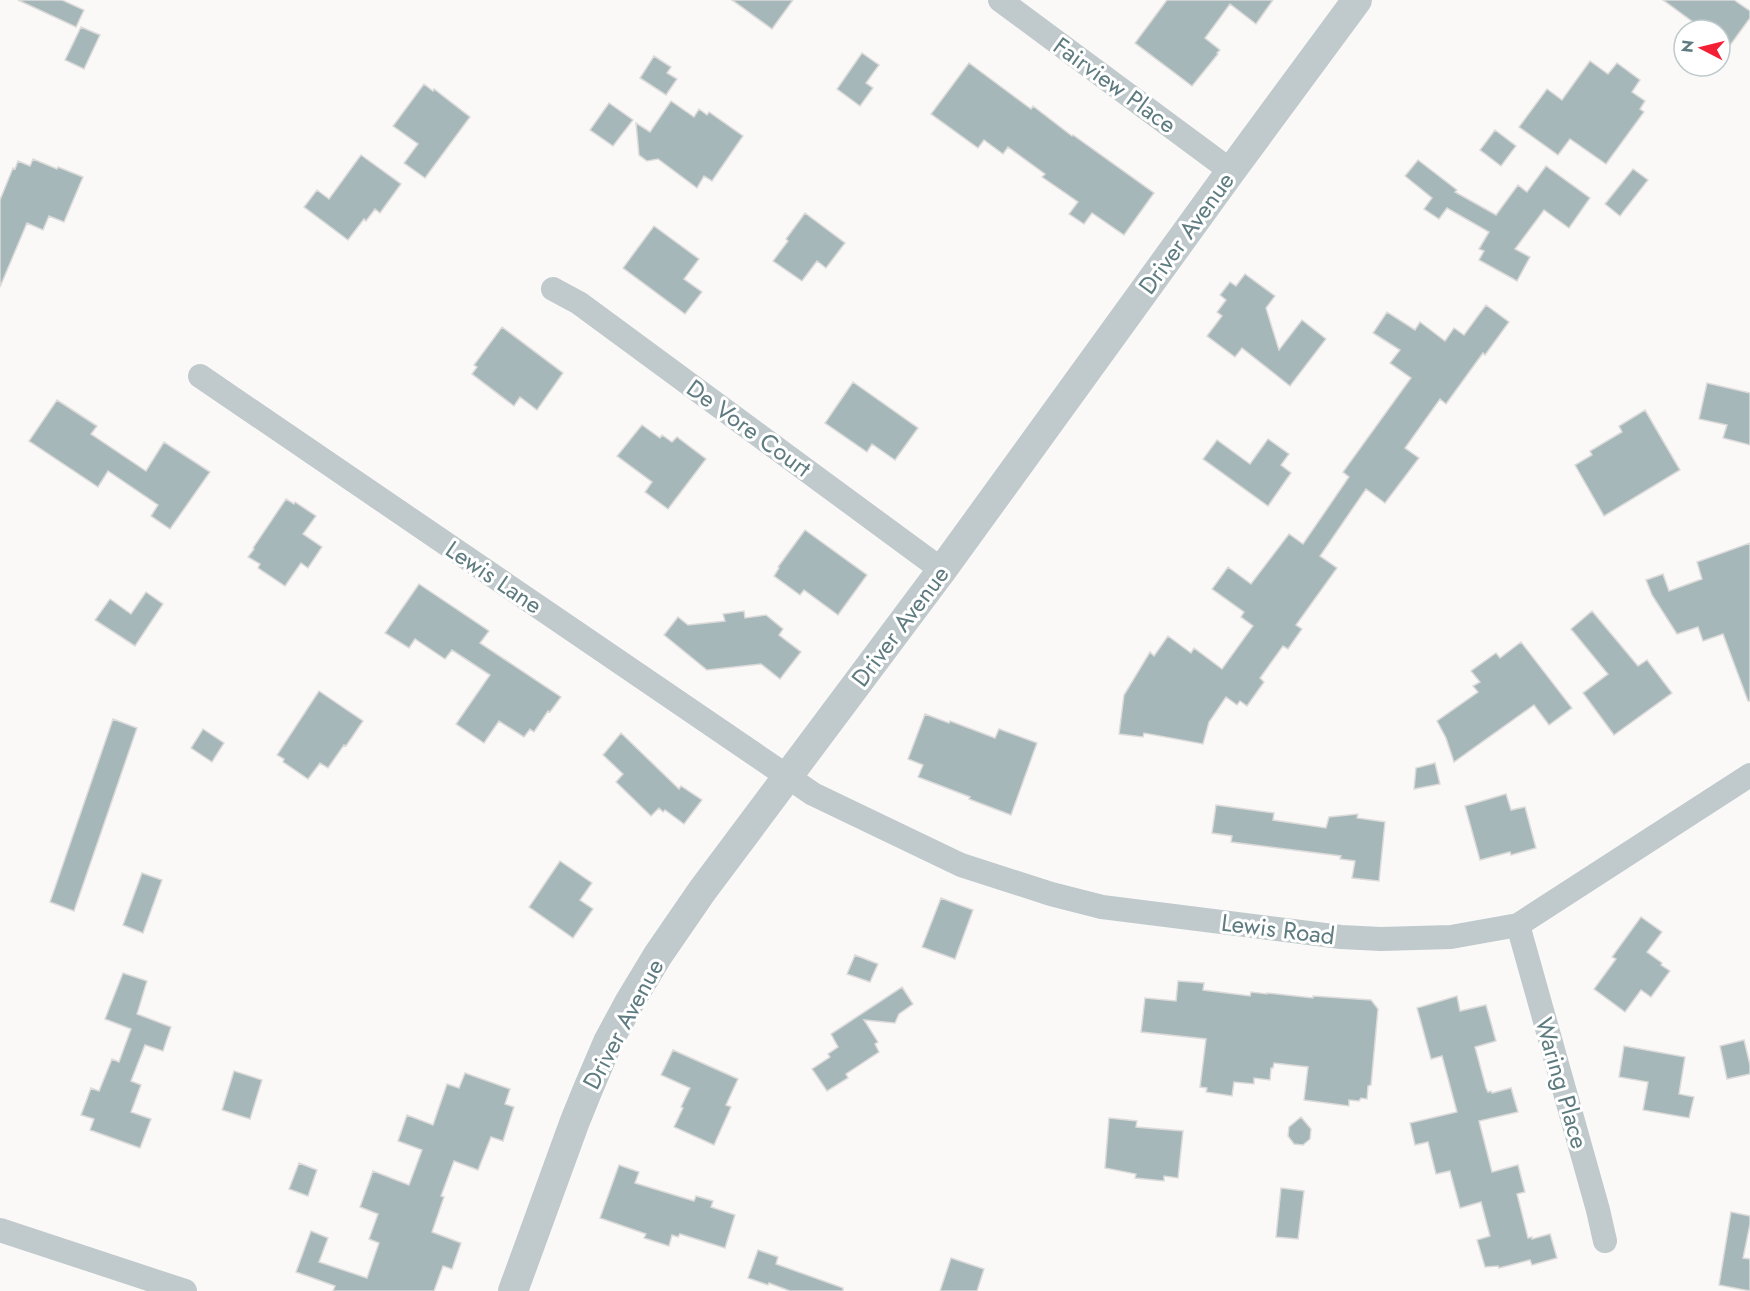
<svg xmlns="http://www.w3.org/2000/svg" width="1750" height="1291" viewBox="0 0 1750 1291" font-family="Jost,sans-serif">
	<rect width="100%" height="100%" fill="#faf9f8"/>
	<!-- building -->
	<path fill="#a6b7b9" stroke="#dcdbda" stroke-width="1.5" d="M18,0H62L84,10L76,27Z
		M732,0H793L772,29Z
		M1167,0H1273L1256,24L1230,4L1205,38L1220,50L1217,53L1218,54L1192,86L1135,43Z
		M1663,0H1734L1750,11V18L1720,59V30H1704Z
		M81,27L100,35L84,69L65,60Z
		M862,53L879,65L866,83L873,88L860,106L837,89Z
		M654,56L671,67L667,73L677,79L666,95L640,78Z
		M1590,61L1608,74L1617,63L1640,80L1632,92L1645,101L1640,109L1644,112L1606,164L1570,139L1558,155L1519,127L1547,89L1562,100Z
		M969,63L1031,109L1033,106L1072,136L1073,135L1154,193L1124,235L1092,213L1084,224L1069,214L1078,202L1042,177L1045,174L1008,147L1003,154L984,140L978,148L931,114Z
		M424,84L433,91L434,89L470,117L425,178L404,163L418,144L393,126Z
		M671,101L694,117L699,109L707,115L709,112L743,136L712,181L704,176L697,188L658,159L647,161L639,155L636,123L650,132Z
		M609,103L633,120L613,146L590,130Z
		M1495,130L1516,146L1501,166L1480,150Z
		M361,155L401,184L380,213L375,209L366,221L364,219L348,240L304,207L317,190L329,199Z
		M33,159L57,169L58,167L83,177L64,222L49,216L43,230L27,223L0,287V200L13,168L15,169L18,161L30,166Z
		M1418,160L1457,190L1455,192L1496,215L1518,185L1527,192L1546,166L1590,198L1569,228L1544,210L1515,249L1530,257L1517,281L1479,260L1484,251L1479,249L1489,232L1447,208L1439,219L1424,209L1432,198L1405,176Z
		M1633,169L1648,180L1620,216L1605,204Z
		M805,213L845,243L826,268L817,261L802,281L773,261L788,241L786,239Z
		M654,226L699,259L684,279L702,292L685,314L623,268Z
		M1245,274L1275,296L1266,308L1279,350L1302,320L1326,339L1290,386L1242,348L1235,357L1207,336L1222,316L1217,312L1226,300L1220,295L1230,282L1236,286Z
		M1486,305L1509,322L1485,355L1483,353L1446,404L1440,399L1405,448L1419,458L1385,503L1366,489L1320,556L1337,568L1296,625L1302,629L1288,649L1283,646L1260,678L1264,682L1247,706L1240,701L1237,705L1226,697L1209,722L1203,744L1144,733L1143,737L1119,734L1124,695L1150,652L1154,656L1168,636L1191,653L1194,648L1222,669L1253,626L1241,617L1244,612L1212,589L1228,567L1251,584L1289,534L1303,544L1349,477L1343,472L1411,378L1390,363L1400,350L1373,333L1387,312L1415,330L1420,322L1445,341L1454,328L1464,335Z
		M502,327L563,373L537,410L520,397L514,406L472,374L477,367L474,365Z
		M853,382L918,428L895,460L872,444L867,452L825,423Z
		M1707,383L1750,393V445L1723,438L1727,425L1699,419Z
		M57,400L97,426L91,434L146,471L164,442L210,472L170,529L151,516L158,505L108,471L98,487L29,441Z
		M1645,410L1680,470L1604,516L1575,465L1592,455L1590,451L1622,432L1619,426Z
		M642,425L660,438L662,435L672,442L677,437L706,459L668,509L645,492L652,482L617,456Z
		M1268,439L1289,454L1281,465L1291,473L1268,506L1203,459L1217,440L1250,464Z
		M286,499L294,504L295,502L316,516L303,534L322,547L308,568L301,563L285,586L258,568L260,564L248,557L254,549L253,548Z
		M805,530L867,575L838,615L804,590L800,595L774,576L779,568L778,567Z
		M1750,543V701H1748L1723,634L1703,641L1698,627L1677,634L1652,595L1646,580L1663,574L1669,591L1702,579L1697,562Z
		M419,584L489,631L480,643L561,697L550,712L548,711L534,732L530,729L524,737L499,721L484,743L456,724L490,675L452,650L445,659L415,639L409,648L385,633Z
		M146,592L163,604L135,646L95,620L110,599L131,614Z
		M744,611L745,618L766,615L783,629L779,635L801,652L780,679L761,664L707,670L664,635L678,617L688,625L725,621L723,614Z
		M1592,611L1638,666L1647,660L1672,693L1614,735L1583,693L1608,674L1571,629Z
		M1521,642L1572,708L1549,725L1534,705L1454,762L1446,738L1437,721L1478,692L1473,686L1480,682L1471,671L1496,653L1500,658Z
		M319,691L363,721L346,746L344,745L328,768L320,763L308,779L283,762L284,759L277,755Z
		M925,714L949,723L950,721L995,738L999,729L1037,743L1011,815L969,799L970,797L918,777L923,765L908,759Z
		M113,719L137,728L74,911L50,902Z
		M203,729L224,743L212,762L191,748Z
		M621,733L679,789L681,786L702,800L684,824L665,810L663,812L659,808L651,816L616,782L623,774L603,755Z
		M1435,763L1440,784L1414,789L1416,768Z
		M1506,794L1511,810L1525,807L1536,848L1511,855L1510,852L1480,860L1465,806Z
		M1216,805L1274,813L1273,820L1326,828L1329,817L1358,814L1357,818L1385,822L1379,881L1352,878L1355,861L1340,859L1341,856L1231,842L1232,836L1212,833Z
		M560,861L592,883L580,900L593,909L573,938L529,907Z
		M142,873L162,880L143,933L123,925Z
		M941,898L973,910L955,959L922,947Z
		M1641,917L1662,932L1647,952L1662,963L1661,965L1670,971L1651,997L1641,990L1625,1012L1594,989L1616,959L1612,957Z
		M855,955L878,964L870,982L847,974Z
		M123,973L147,981L137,1014L171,1027L163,1051L145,1045L131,1081L141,1085L131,1112L151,1119L140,1148L90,1130L94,1119L81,1115L91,1088L99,1091L112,1059L119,1062L131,1029L105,1019Z
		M1178,981L1204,983L1203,990L1250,996L1251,992L1267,994V993L1313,998V996L1371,1000L1378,1009L1371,1085L1368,1086L1367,1099L1361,1098L1359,1101L1349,1100V1106L1304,1100L1308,1067L1274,1063L1273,1068H1271L1270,1080L1254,1078V1084L1234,1082L1232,1096L1206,1092L1207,1088L1200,1087L1206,1039L1141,1032L1145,998L1176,1001Z
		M902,987L913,1004L899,1014L895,1023L864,1020L878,1042L875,1044L879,1052L846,1074L848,1078L827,1091L812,1069L830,1057L828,1054L838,1047L831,1034Z
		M1457,996L1460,1011L1486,1005L1496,1041L1475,1047L1486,1088L1488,1092L1491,1091L1492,1093L1511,1088L1518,1112L1479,1121L1492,1172L1518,1165L1525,1192L1517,1194L1528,1238L1532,1237V1239L1550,1234L1557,1258L1532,1265L1530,1260L1499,1268L1498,1266L1485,1267L1477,1240L1490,1236L1481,1202L1460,1208L1450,1171L1436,1174L1428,1142L1415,1145L1410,1123L1457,1112L1442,1056L1431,1059L1417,1008Z
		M1744,1040L1750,1065V1074L1727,1079L1720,1046Z
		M1624,1046L1685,1057L1679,1094L1694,1097L1689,1118L1643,1110L1648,1082L1619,1077Z
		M673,1050L738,1079L726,1105L731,1107L714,1145L674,1127L683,1108L681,1107L690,1088L661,1075Z
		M234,1071L262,1080L250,1119L222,1110Z
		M465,1073L510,1089L505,1104L514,1107L503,1141L491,1137L478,1170L454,1161L441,1196L444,1197L432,1232L461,1243L452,1269L443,1266L434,1291H333L335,1286L296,1272L311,1231L328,1238L319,1262L367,1278L379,1243L369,1239L378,1214L360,1207L373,1171L409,1185L422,1150L398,1141L407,1115L433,1125L447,1084L459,1088Z
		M1301,1117L1311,1129L1310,1139L1303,1145L1294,1144L1288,1136L1289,1127Z
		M1109,1118L1137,1121L1136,1127L1183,1131L1178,1178L1164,1176V1181L1135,1178L1136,1174L1105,1168Z
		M299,1163L317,1170L308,1196L289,1189Z
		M619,1165L639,1172L635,1183L694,1201L696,1196L713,1201L711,1207L735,1215L725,1248L680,1234L678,1237L672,1235L669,1246L644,1238L646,1234L600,1218Z
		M1281,1188L1304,1191L1298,1239L1276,1237Z
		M1731,1212L1750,1216V1224L1743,1258L1750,1259V1291L1719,1285Z
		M758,1250L778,1257L776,1264L843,1288V1291H790L769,1283L768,1285L748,1278Z
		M951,1258L984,1269L977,1291H940Z"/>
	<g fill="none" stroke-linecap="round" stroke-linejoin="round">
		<!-- minor -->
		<path stroke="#c0c9cb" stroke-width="24" d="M1000,0L1231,171
			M553,289L579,303L942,570
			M200,376L813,794L961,865L1051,894L1102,907L1341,937L1381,939L1451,937L1518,925L1750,775
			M1518,925L1598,1210L1605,1241
			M0,1230L185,1291"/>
		<!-- tertiary -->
		<path stroke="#c0c9cb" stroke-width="30" d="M513,1291L575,1121L588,1089L608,1042L629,1003L658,955L702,891L942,570L1231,171L1357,0"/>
	</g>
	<g text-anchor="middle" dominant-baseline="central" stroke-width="6" stroke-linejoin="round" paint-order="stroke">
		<!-- street labels -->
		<g font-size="24" fill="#5e7b80" stroke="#fff">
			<text transform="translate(1115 85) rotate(36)">Fairview Place</text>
			<text transform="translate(1186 233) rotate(-54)">Driver Avenue</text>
			<text transform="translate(749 428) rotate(36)">De Vore Court</text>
			<text transform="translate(494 577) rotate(34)">Lewis Lane</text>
			<text transform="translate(900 626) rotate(-53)">Driver Avenue</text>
			<text transform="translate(1278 929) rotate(7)">Lewis Road</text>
			<text transform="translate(623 1024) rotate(-62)">Driver Avenue</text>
			<text transform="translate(1562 1083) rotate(74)">Waring Place</text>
		</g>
	</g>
	<!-- north arrow -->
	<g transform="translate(1702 48) rotate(277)"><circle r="28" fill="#ffffff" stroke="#bfcacc" stroke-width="1.5"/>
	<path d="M0-4.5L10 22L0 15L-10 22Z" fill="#f31f35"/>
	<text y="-9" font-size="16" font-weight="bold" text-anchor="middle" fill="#5e7b80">N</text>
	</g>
</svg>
